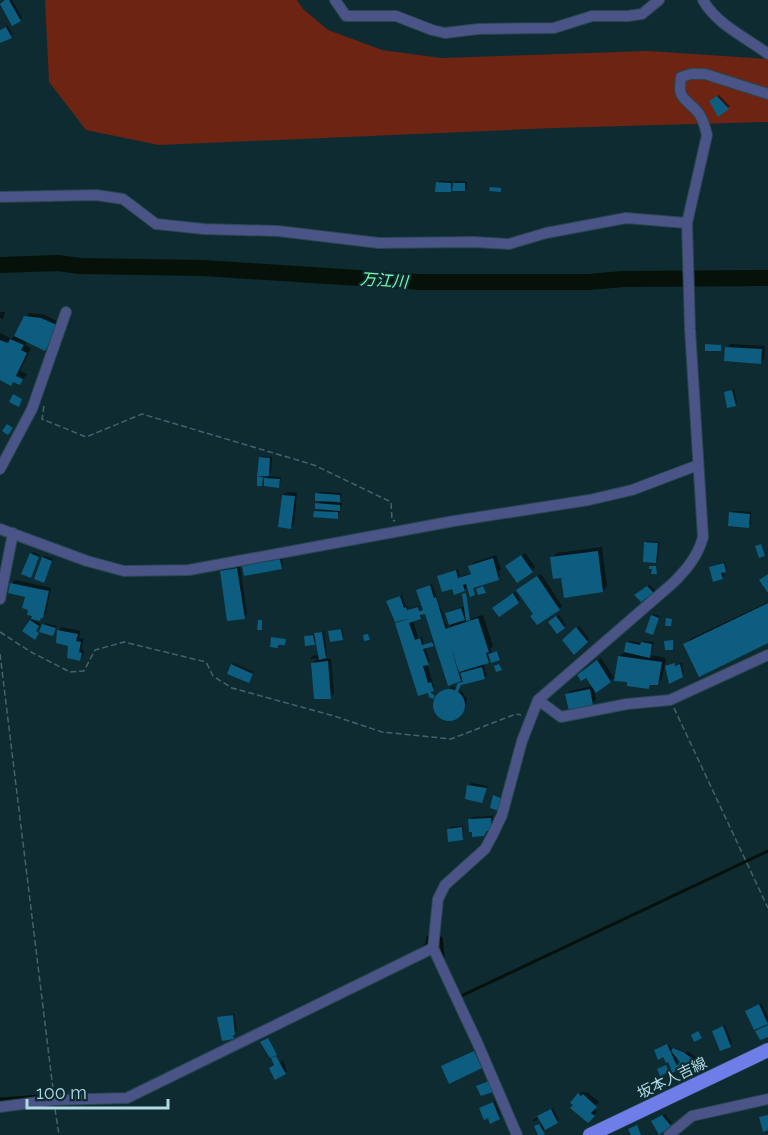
<svg xmlns="http://www.w3.org/2000/svg" width="768" height="1135" viewBox="0 0 768 1135" font-family="Raleway,'Noto Sans JP',sans-serif">
<style>
.green{fill:#6e2412}
.shadow{fill:#0007;fill-rule:evenodd}
.lines{fill:none;stroke-linecap:round;stroke-linejoin:round}
.stream{stroke:#051109;stroke-width:3}
.river{stroke:#051109;stroke-width:16}
.building{fill:#0d5d80}
.minor-casing{stroke:#28474e;stroke-width:12}
.major-casing{stroke:#28474e;stroke-width:15}
.path{stroke:#43646b;stroke-width:1.5;stroke-dasharray:6 3;stroke-linecap:butt}
.minor{stroke:#4a5487;stroke-width:10}
.major{stroke:#6e7de8;stroke-width:14}
.labels{text-anchor:middle;stroke-width:4.5;stroke-linejoin:round;paint-order:stroke}
.street-label{font-size:15px;fill:#b1dae4;stroke:#0e2b31}
.water-label{font-size:16px;font-style:italic;fill:#7afaab;stroke:#0e2b31}
</style>
<rect width="100%" height="100%" fill="#0e2b31"/>
<!-- green -->
<path class="green" d="M 45,0 L 297,0 L 303,9 L 328,30 L 382,50 L 441,58 L 648,51 L 768,59 L 768,122 L 554,128 L 159,145 L 86,130 L 49,82 Z"/>
<!-- shadow -->
<path class="shadow" d="M 6,0 L 12,0 L 22,18 L 20,20 Z
M 8,26 L 13,34 L 0,42 L 0,30 Z
M 719,95 L 730,106 L 719,115 L 711,102 Z
M 439,181 L 452,181 L 452,185 L 456,181 L 467,182 L 467,188 L 465,190 L 454,187 L 450,190 L 437,183 Z
M 0,312 L 5,312 L 3,319 L 0,318 Z
M 29,313 L 45,315 L 61,323 L 52,342 L 45,349 L 27,340 L 25,345 L 31,348 L 20,371 L 27,374 L 20,383 L 0,379 L 0,333 L 12,339 Z
M 730,344 L 765,346 L 764,359 L 761,362 L 726,348 Z
M 734,389 L 737,403 L 735,405 L 725,393 Z
M 262,456 L 272,457 L 271,473 L 269,475 L 263,474 L 262,485 L 259,477 L 262,474 L 260,458 Z
M 268,476 L 281,477 L 280,484 L 278,486 L 266,478 Z
M 287,492 L 297,493 L 294,524 L 291,527 L 283,495 Z
M 319,492 L 341,493 L 341,498 L 337,503 L 342,503 L 338,517 L 315,512 L 319,508 L 316,504 L 321,499 L 317,494 Z
M 733,511 L 751,512 L 751,524 L 749,526 L 731,513 Z
M 647,541 L 659,542 L 658,559 L 656,561 L 645,543 Z
M 602,547 L 607,586 L 603,591 L 563,576 L 552,558 L 557,553 Z
M 33,552 L 40,555 L 32,574 L 31,554 Z
M 525,553 L 535,567 L 532,571 L 507,566 Z
M 496,555 L 501,569 L 499,571 L 500,576 L 498,578 L 468,586 L 464,590 L 453,587 L 439,576 L 458,569 L 460,577 L 472,573 L 470,567 L 473,563 Z
M 45,556 L 53,559 L 45,579 L 43,558 Z
M 282,558 L 283,565 L 281,567 L 244,566 L 246,564 Z
M 725,562 L 727,568 L 723,571 L 724,576 L 722,578 L 711,567 Z
M 240,566 L 247,614 L 244,617 L 222,571 L 225,568 Z
M 541,574 L 562,606 L 559,609 L 535,614 L 522,587 Z
M 15,580 L 51,588 L 46,613 L 40,619 L 26,596 L 12,584 Z
M 432,584 L 448,628 L 451,625 L 447,613 L 449,611 L 466,606 L 470,619 L 483,615 L 493,646 L 490,649 L 492,653 L 498,651 L 500,658 L 491,659 L 483,663 L 487,675 L 485,677 L 465,684 L 463,678 L 460,680 L 435,642 L 425,647 L 430,661 L 427,664 L 434,687 L 431,691 L 397,624 L 402,619 L 388,601 L 402,595 L 406,607 L 408,606 L 409,609 L 419,606 L 421,610 L 424,609 L 418,590 ZM 422,613 L 426,614 L 435,641 L 424,644 L 422,637 L 418,638 L 413,620 L 421,618 Z
M 650,585 L 655,590 L 653,592 L 638,593 Z
M 515,592 L 520,600 L 499,615 L 496,606 Z
M 768,602 L 768,641 L 685,644 L 690,639 Z
M 654,614 L 660,616 L 653,633 L 652,616 Z
M 559,615 L 566,625 L 558,632 L 550,622 Z
M 32,619 L 40,624 L 34,634 L 31,621 Z
M 45,623 L 57,626 L 53,634 L 43,625 Z
M 579,626 L 589,639 L 574,653 L 564,640 Z
M 62,627 L 80,631 L 79,638 L 84,639 L 81,649 L 84,650 L 83,656 L 80,659 L 59,630 Z
M 342,628 L 344,636 L 342,638 L 330,632 Z
M 324,631 L 327,655 L 323,659 L 331,659 L 334,694 L 330,697 L 313,663 L 318,658 L 311,659 L 312,656 L 319,655 L 317,640 L 314,643 L 306,636 Z
M 629,641 L 642,643 L 644,641 L 654,642 L 651,655 L 666,658 L 662,679 L 657,684 L 653,684 L 649,688 L 619,656 L 626,652 Z
M 601,658 L 614,678 L 610,681 L 582,671 Z
M 234,663 L 254,672 L 251,680 L 232,665 Z
M 682,663 L 684,674 L 682,676 L 666,666 Z
M 593,686 L 596,700 L 592,704 L 567,694 L 570,691 Z
M 452,687 L 460,689 L 467,699 L 465,708 L 452,719 L 441,717 L 435,707 L 438,696 Z
M 471,783 L 488,786 L 482,801 L 469,785 Z
M 493,816 L 493,828 L 484,835 L 470,819 L 472,817 Z
M 463,826 L 464,837 L 462,839 L 449,829 L 451,827 Z
M 761,1003 L 768,1017 L 768,1022 L 755,1028 L 746,1011 Z
M 234,1014 L 237,1031 L 233,1033 L 234,1037 L 226,1034 L 221,1035 L 218,1018 Z
M 725,1025 L 732,1043 L 730,1045 L 714,1031 Z
M 669,1045 L 673,1051 L 675,1048 L 683,1051 L 680,1058 L 687,1051 L 708,1066 L 695,1071 L 676,1058 L 678,1062 L 676,1064 L 656,1051 Z
M 478,1049 L 484,1063 L 481,1067 L 443,1067 Z
M 283,1061 L 287,1071 L 285,1073 L 272,1066 Z
M 583,1091 L 585,1093 L 587,1092 L 599,1102 L 593,1108 L 597,1112 L 588,1121 L 572,1102 Z
M 495,1101 L 501,1116 L 499,1118 L 480,1108 Z
M 553,1108 L 559,1120 L 543,1130 L 544,1132 L 540,1135 L 536,1127 L 543,1123 L 540,1117 L 534,1122 L 533,1120 Z
M 665,1114 L 672,1123 L 659,1133 L 655,1120 Z"/>
<g class="lines">
<!-- stream -->
<path class="stream" d="M 441,938 L 443,957
M 423,948 L 427,944 L 428,937
M 459,993 L 461,996 L 768,851
M 0,1099 L 42,1096"/>
<!-- river -->
<path class="river" d="M 0,265 L 58,263 L 80,266 L 203,268 L 420,282 L 589,282 L 623,279 L 768,278"/>
</g>
<!-- building -->
<path class="building" d="M 5,0 L 9,0 L 21,21 L 12,26 L 0,4 Z
M 6,27 L 12,38 L 0,43 L 0,30 Z
M 717,96 L 729,109 L 718,117 L 709,101 Z
M 436,182 L 451,183 L 451,192 L 435,192 Z
M 453,183 L 465,183 L 465,191 L 452,191 Z
M 490,187 L 501,188 L 501,192 L 489,191 Z
M 24,316 L 41,318 L 59,326 L 49,347 L 48,346 L 45,351 L 14,336 Z
M 10,339 L 24,345 L 21,350 L 27,353 L 16,376 L 23,379 L 20,385 L 13,382 L 11,386 L 0,380 L 0,340 L 8,343 Z
M 705,344 L 721,345 L 721,351 L 705,351 Z
M 725,347 L 762,349 L 761,364 L 724,361 Z
M 732,390 L 736,406 L 727,408 L 724,392 Z
M 13,394 L 22,399 L 19,407 L 9,402 Z
M 7,424 L 13,428 L 8,435 L 2,431 Z
M 259,457 L 270,458 L 269,476 L 257,476 Z
M 257,476 L 263,477 L 262,486 L 257,486 Z
M 264,478 L 280,479 L 279,488 L 264,486 Z
M 315,493 L 340,495 L 340,502 L 315,501 Z
M 282,495 L 295,496 L 291,529 L 278,527 Z
M 315,503 L 340,505 L 340,511 L 315,509 Z
M 314,511 L 338,512 L 338,519 L 313,517 Z
M 729,512 L 750,514 L 749,528 L 728,526 Z
M 644,542 L 658,543 L 656,563 L 643,562 Z
M 761,544 L 765,556 L 759,558 L 755,546 Z
M 598,551 L 603,592 L 564,598 L 561,578 L 553,579 L 550,557 Z
M 30,553 L 39,557 L 31,578 L 21,574 Z
M 521,555 L 533,572 L 517,583 L 505,566 Z
M 42,557 L 52,561 L 44,583 L 34,579 Z
M 493,558 L 499,580 L 473,588 L 475,595 L 470,597 L 466,584 L 463,585 L 465,591 L 454,595 L 452,589 L 442,592 L 437,576 L 456,570 L 458,578 L 471,574 L 468,566 Z
M 280,559 L 282,569 L 244,576 L 242,566 Z
M 724,563 L 726,572 L 721,573 L 723,579 L 713,582 L 709,567 Z
M 649,566 L 656,566 L 657,574 L 651,574 L 652,569 L 649,569 Z
M 237,568 L 245,619 L 227,621 L 220,571 Z
M 768,574 L 768,593 L 759,580 Z
M 537,576 L 560,610 L 537,625 L 530,616 L 533,614 L 516,590 Z
M 10,583 L 49,591 L 43,618 L 41,618 L 40,621 L 31,619 L 32,616 L 27,615 L 28,610 L 22,608 L 25,597 L 8,593 Z
M 430,585 L 434,598 L 436,597 L 461,681 L 448,686 L 425,614 L 420,615 L 421,619 L 409,623 L 415,640 L 420,638 L 422,645 L 432,642 L 434,646 L 423,649 L 429,665 L 423,666 L 428,683 L 431,682 L 434,691 L 430,692 L 435,696 L 433,699 L 429,697 L 428,693 L 418,696 L 395,623 L 408,619 L 395,622 L 386,601 L 400,596 L 404,608 L 406,607 L 407,610 L 418,607 L 419,611 L 423,610 L 416,590 Z
M 483,586 L 486,593 L 478,595 L 476,589 Z
M 647,586 L 654,593 L 641,602 L 634,595 Z
M 466,593 L 470,620 L 466,621 L 462,594 Z
M 513,593 L 519,603 L 499,617 L 492,608 Z
M 768,603 L 768,643 L 699,677 L 683,644 Z
M 461,608 L 465,620 L 449,625 L 445,613 Z
M 651,615 L 659,618 L 653,635 L 645,632 Z
M 556,616 L 565,628 L 557,634 L 548,622 Z
M 478,618 L 489,652 L 486,653 L 489,663 L 459,672 L 445,629 Z
M 666,618 L 672,619 L 671,626 L 665,626 Z
M 30,620 L 39,626 L 36,631 L 39,633 L 35,640 L 22,631 Z
M 258,620 L 262,620 L 262,630 L 257,630 Z
M 42,624 L 56,628 L 53,636 L 39,632 Z
M 576,627 L 588,642 L 574,655 L 562,640 Z
M 341,629 L 343,640 L 330,642 L 328,631 Z
M 57,630 L 78,634 L 76,641 L 81,642 L 79,652 L 82,653 L 80,661 L 67,658 L 68,646 L 56,643 Z
M 322,632 L 326,658 L 319,660 L 314,633 Z
M 368,634 L 370,640 L 364,641 L 363,635 Z
M 313,635 L 315,645 L 305,646 L 304,636 Z
M 271,637 L 286,639 L 285,645 L 278,645 L 278,648 L 270,647 Z
M 673,640 L 673,650 L 665,650 L 664,641 Z
M 626,642 L 640,645 L 641,642 L 652,644 L 650,658 L 624,652 Z
M 497,651 L 500,660 L 491,663 L 488,654 Z
M 618,656 L 662,662 L 658,685 L 650,685 L 649,689 L 627,686 L 627,682 L 614,681 Z
M 597,660 L 611,682 L 596,693 L 586,678 L 581,681 L 577,675 Z
M 328,661 L 331,699 L 314,699 L 311,663 Z
M 675,663 L 675,666 L 680,664 L 683,677 L 669,684 L 665,666 Z
M 231,664 L 253,674 L 249,683 L 227,674 Z
M 499,664 L 502,670 L 496,672 L 494,666 Z
M 482,667 L 485,679 L 461,685 L 458,692 L 455,690 L 458,683 L 463,682 L 460,673 Z
M 590,689 L 593,705 L 569,711 L 565,694 Z
M433 705a16 16 0 1 1 32 0a16 16 0 1 1-32 0Z
M 467,785 L 487,788 L 482,803 L 465,799 Z
M 493,795 L 503,799 L 499,811 L 490,808 Z
M 491,818 L 492,831 L 487,831 L 484,836 L 472,837 L 472,832 L 469,832 L 468,819 Z
M 462,827 L 463,840 L 448,842 L 447,829 Z
M 759,1004 L 768,1024 L 754,1030 L 745,1011 Z
M 233,1015 L 235,1035 L 233,1035 L 234,1039 L 222,1041 L 217,1017 Z
M 768,1025 L 768,1037 L 760,1040 L 755,1031 Z
M 723,1026 L 731,1047 L 720,1051 L 712,1031 Z
M 698,1031 L 702,1038 L 694,1042 L 691,1035 Z
M 268,1038 L 277,1055 L 270,1058 L 260,1042 Z
M 667,1044 L 677,1066 L 680,1062 L 671,1051 L 673,1048 L 683,1052 L 707,1069 L 688,1075 L 676,1067 L 678,1070 L 670,1074 L 668,1070 L 671,1069 L 668,1062 L 666,1063 L 663,1057 L 658,1060 L 654,1050 Z
M 474,1051 L 482,1068 L 449,1084 L 441,1066 Z
M 276,1056 L 286,1074 L 275,1080 L 269,1068 L 274,1065 L 271,1058 Z
M 666,1065 L 669,1072 L 660,1076 L 657,1069 Z
M 489,1081 L 493,1092 L 481,1096 L 476,1086 Z
M 578,1093 L 581,1096 L 583,1094 L 597,1107 L 591,1113 L 595,1116 L 588,1123 L 570,1108 L 573,1105 L 570,1103 Z
M 493,1102 L 500,1119 L 490,1124 L 488,1118 L 484,1120 L 479,1108 Z
M 551,1109 L 558,1123 L 545,1130 L 537,1116 Z
M 662,1115 L 671,1126 L 659,1135 L 651,1121 Z
M 768,1115 L 768,1130 L 763,1132 L 759,1117 Z
M 539,1124 L 545,1134 L 543,1135 L 538,1135 L 534,1126 Z
M 637,1125 L 641,1135 L 631,1135 L 628,1129 Z"/>
<g class="lines">
<!-- minor casing -->
<g class="minor-casing">
<path id="minor" d="M 335,0 L 346,16 L 396,16 L 432,30 L 445,33 L 478,29 L 554,28 L 592,16 L 628,16 L 642,14 L 659,0
M 703,0 C 716,24 747,38 768,54
M 0,197 L 96,195 L 123,199 L 156,224 L 204,229 L 278,231 L 379,243 L 473,242 L 509,244 L 546,233 L 626,218 L 687,223
M 0,469 L 32,409 L 66,312
M 0,529 L 87,561 L 124,571 L 189,570 L 454,521 L 589,500 L 632,490 L 698,465
M 0,599 L 13,533
M 538,700 L 561,717 L 627,704 L 670,700 L 768,655
M 0,1107 L 54,1100 L 127,1098 L 433,948
M 517,1135 L 477,1042 L 433,948 L 438,899 L 445,885 L 485,849 L 493,834 L 502,815 L 522,741 L 538,700 L 673,583 C 687,569 698,556 703,537 L 690,329 L 687,223 L 707,135 C 705,126 702,115 695,109 C 682,96 678,98 681,77 L 691,74 L 705,74 L 768,94
M 669,1135 L 692,1116 L 768,1099"/>
</g>
<!-- major casing -->
<g class="major-casing">
<path id="major" d="M 590,1135 L 768,1050"/>
</g>
<!-- path -->
<path class="path" d="M 44,406 L 42,419 L 86,437 L 142,414 L 314,465 L 391,502 L 392,520 L 395,521
M 0,632 L 31,652 L 70,672 L 84,671 L 95,650 L 124,642 L 206,662 L 213,676 L 232,688 L 334,716 L 382,732 L 451,739 L 516,714 L 521,715
M 0,654 L 53,1089
M 674,708 L 768,908
M 55,1109 L 59,1135"/>
<!-- minor -->
<use href="#minor" class="minor"/>
<!-- major -->
<use href="#major" class="major"/>
</g>
<g class="labels">
<!-- street labels -->
<g class="street-label">
<text transform="translate(672 1078) rotate(-26)" y="5">坂本人吉線</text>
</g>
<!-- water labels -->
<g class="water-label">
<text transform="translate(384 280) rotate(4)" y="6">万江川</text>
</g>
</g>
<!-- scale -->
<path d="M27 1099v9h141v-9" fill="none" stroke="#b1dae4" stroke-width="3"/>
<text x="36" y="1099" font-size="18" fill="#b1dae4" stroke="#0e2b31" stroke-width="4.5" paint-order="stroke">100 m</text>
</svg>
